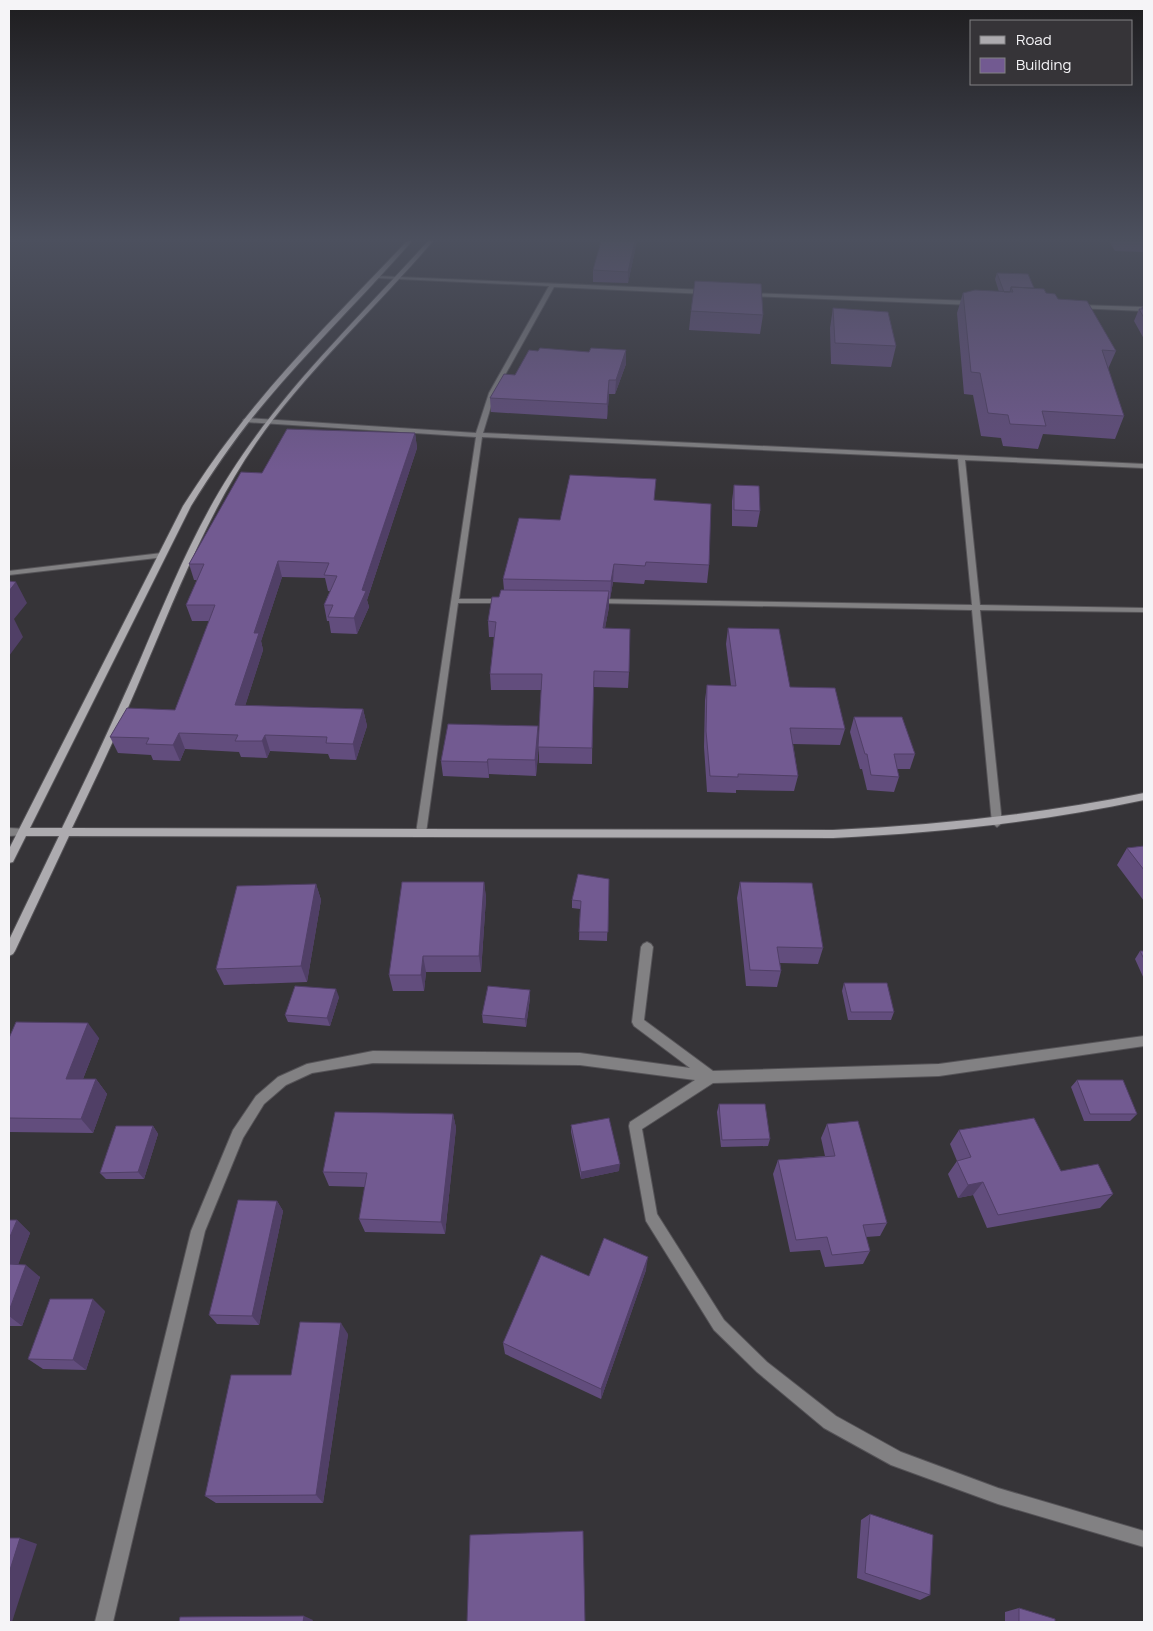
<svg xmlns="http://www.w3.org/2000/svg" width="1153" height="1631" viewBox="0 0 1153 1631" font-family="Manrope,sans-serif">
<style>
.lines{fill:none;stroke-linecap:round;stroke-linejoin:round}
.street-casing{stroke:#555357;stroke-width:2}
.secondary-casing{stroke:#555357;stroke-width:2}
.street{fill:#828183;fill-rule:evenodd}
.secondary{fill:#adabaf;fill-rule:evenodd}
.wall{fill:#624d7d}
.shaded-wall{fill:#503f66}
.building{fill:#725a91;stroke:#503f66}
</style>
<rect width="100%" height="100%" fill="#363438"/>
<g class="lines">
<!-- street casing -->
<g class="street-casing">
<path id="street" d="M 375,276 L 706,290 L 709,292 L 706,294 L 554,287 L 495,393 L 483,433 L 1144,464 L 1144,468 L 965,460 L 980,605 L 1144,608 L 1144,612 L 980,610 L 1002,823 L 997,827 L 992,823 L 972,610 L 595,603 L 591,601 L 595,599 L 972,605 L 958,459 L 482,437 L 459,599 L 503,599 L 507,601 L 503,603 L 458,603 L 426,833 L 425,836 L 417,836 L 416,833 L 476,437 L 246,422 L 243,420 L 246,418 L 476,433 L 489,393 L 549,286 L 377,278 Z
M 746,293 L 973,301 L 976,303 L 973,305 L 748,296 Z
M 1078,305 L 1144,307 L 1144,311 L 1076,308 L 1075,307 Z
M 162,553 L 165,553 L 165,557 L 9,575 L 9,571 Z
M 9,828 L 26,829 L 27,832 L 26,835 L 9,836 Z
M 647,942 L 651,944 L 653,947 L 644,1020 L 713,1071 L 939,1064 L 1144,1036 L 1144,1046 L 939,1076 L 713,1083 L 642,1129 L 657,1214 L 724,1320 L 767,1362 L 836,1416 L 901,1452 L 998,1488 L 1144,1531 L 1144,1547 L 998,1504 L 891,1465 L 824,1428 L 757,1372 L 714,1330 L 646,1221 L 629,1126 L 630,1122 L 695,1080 L 580,1065 L 373,1063 L 312,1073 L 286,1085 L 264,1104 L 243,1138 L 205,1231 L 113,1622 L 95,1622 L 191,1231 L 233,1130 L 256,1096 L 278,1077 L 307,1064 L 373,1051 L 580,1053 L 690,1068 L 634,1026 L 632,1022 L 641,947 L 643,944 Z"/>
</g>
<!-- secondary casing -->
<g class="secondary-casing">
<path id="secondary" d="M 407,241 L 412,241 C 364,296 312,346 266,401 C 238,434 214,469 191,506 L 30,828 L 62,828 C 89,773 115,717 140,660 C 167,597 193,532 230,474 C 285,387 360,317 428,241 L 433,241 C 375,309 307,370 256,443 C 209,511 179,588 147,663 C 124,719 98,774 72,828 L 833,830 C 938,825 1041,814 1144,793 L 1144,800 C 1041,822 938,833 833,838 L 69,836 L 15,951 L 13,954 L 9,956 L 9,940 L 59,836 L 26,836 L 13,862 L 9,863 L 9,849 L 183,506 C 199,481 215,457 233,434 C 285,365 348,304 407,241 Z"/>
</g>
<!-- street -->
<use href="#street" class="street"/>
<!-- secondary -->
<use href="#secondary" class="secondary"/>
</g>
<!-- wall -->
<path class="wall" d="M 637,241 L 628,283 L 593,282 L 593,270 Z
M 1109,241 L 1144,241 L 1144,252 L 1115,251 Z
M 997,273 L 1058,299 L 1116,351 L 1108,369 L 1124,416 L 1115,439 L 1043,434 L 1038,449 L 1003,446 L 1001,438 L 981,436 L 973,395 L 964,394 L 957,313 L 963,293 L 999,292 L 995,279 Z
M 1142,307 L 1144,307 L 1144,339 L 1134,321 L 1139,309 L 1141,309 Z
M 833,308 L 896,346 L 891,367 L 831,364 L 830,328 Z
M 691,311 L 763,315 L 760,334 L 689,330 Z
M 626,364 L 615,394 L 609,394 L 607,419 L 491,412 L 490,398 L 515,375 Z
M 415,433 L 417,448 L 367,600 L 369,607 L 357,634 L 331,633 L 329,621 L 327,621 L 324,605 L 330,591 L 328,591 L 325,578 L 282,577 L 261,641 L 263,650 L 245,706 L 363,709 L 367,726 L 356,760 L 330,759 L 328,754 L 270,751 L 267,758 L 241,757 L 239,752 L 185,749 L 180,761 L 153,760 L 151,755 L 118,753 L 110,737 L 175,710 L 209,621 L 192,621 L 186,605 L 197,580 L 194,580 L 189,564 L 262,473 Z
M 734,485 L 760,511 L 757,527 L 732,526 L 732,501 Z
M 654,500 L 709,565 L 707,583 L 645,580 L 644,584 L 613,582 L 610,599 L 609,599 L 609,607 L 605,628 L 629,672 L 628,688 L 593,687 L 592,764 L 539,763 L 539,746 L 536,776 L 489,774 L 489,778 L 443,776 L 441,761 L 539,738 L 541,690 L 491,690 L 490,674 L 494,637 L 489,637 L 488,621 L 504,590 L 503,579 L 560,520 Z
M 728,628 L 790,687 L 845,729 L 840,745 L 793,744 L 798,776 L 794,791 L 736,790 L 736,793 L 707,792 L 704,747 L 705,700 L 707,685 L 731,686 L 726,644 Z
M 854,717 L 915,754 L 910,769 L 897,769 L 899,777 L 894,792 L 867,790 L 862,769 L 860,769 L 850,732 Z
M 1144,846 L 1144,901 L 1117,865 L 1127,848 Z
M 609,879 L 607,941 L 579,940 L 580,909 L 572,908 L 572,900 Z
M 484,882 L 486,898 L 481,972 L 426,972 L 424,991 L 393,991 L 389,975 Z
M 740,882 L 823,948 L 818,964 L 780,963 L 781,971 L 777,987 L 746,986 L 737,898 Z
M 316,884 L 321,900 L 307,982 L 224,985 L 216,969 Z
M 1140,951 L 1144,951 L 1144,979 L 1135,959 Z
M 844,983 L 894,1012 L 891,1020 L 848,1020 L 842,991 Z
M 530,990 L 530,998 L 526,1027 L 483,1023 L 482,1015 Z
M 339,997 L 330,1026 L 288,1022 L 285,1015 Z
M 9,1038 L 99,1038 L 83,1079 L 96,1079 L 107,1094 L 93,1133 L 9,1132 Z
M 1077,1080 L 1137,1114 L 1130,1121 L 1084,1121 L 1071,1087 Z
M 719,1104 L 770,1139 L 768,1146 L 721,1147 L 717,1112 Z
M 453,1114 L 456,1128 L 445,1234 L 365,1232 L 359,1219 L 365,1187 L 329,1186 L 323,1172 Z
M 827,1124 L 887,1223 L 880,1236 L 866,1237 L 870,1251 L 863,1264 L 825,1267 L 820,1250 L 790,1252 L 773,1174 L 778,1160 L 825,1156 L 821,1138 Z
M 571,1125 L 619,1171 L 581,1179 L 571,1132 Z
M 153,1126 L 158,1134 L 144,1179 L 106,1179 L 100,1173 Z
M 959,1130 L 1061,1171 L 1113,1194 L 1100,1208 L 987,1228 L 973,1195 L 958,1198 L 948,1174 L 957,1161 L 950,1144 Z
M 277,1201 L 283,1211 L 259,1325 L 217,1324 L 209,1315 Z
M 9,1220 L 17,1220 L 30,1233 L 18,1264 L 40,1277 L 22,1326 L 9,1326 Z
M 646,1270 L 601,1399 L 505,1354 L 503,1343 L 589,1276 Z
M 105,1311 L 86,1370 L 43,1369 L 28,1359 Z
M 348,1334 L 323,1503 L 216,1503 L 205,1496 Z
M 870,1514 L 930,1595 L 920,1600 L 857,1578 L 861,1520 Z
M 1019,1608 L 1055,1622 L 1005,1622 L 1005,1612 Z"/>
<!-- shaded-wall -->
<path class="shaded-wall" d="M 635,241 L 637,241 L 628,283 L 628,272 Z
M 626,350 L 626,364 L 615,394 L 616,380 Z
M 609,380 L 609,394 L 607,419 L 607,404 Z
M 415,433 L 417,448 L 367,600 L 369,607 L 357,634 L 354,618 L 362,590 Z
M 278,561 L 282,577 L 261,641 L 263,650 L 240,722 L 235,705 L 254,633 Z
M 614,564 L 613,582 L 610,599 L 611,581 Z
M 16,582 L 27,603 L 14,619 L 23,637 L 9,656 L 9,591 Z
M 609,591 L 609,607 L 602,644 L 603,628 Z
M 363,709 L 367,726 L 356,760 L 353,744 Z
M 538,726 L 539,741 L 536,776 L 535,760 Z
M 179,733 L 185,749 L 180,761 L 173,745 Z
M 265,735 L 270,751 L 267,758 L 262,741 Z
M 488,759 L 489,774 L 489,778 L 487,762 Z
M 484,882 L 486,898 L 481,972 L 479,956 Z
M 316,884 L 321,900 L 307,982 L 301,966 Z
M 423,956 L 426,972 L 424,991 L 421,975 Z
M 336,989 L 339,997 L 330,1026 L 327,1018 Z
M 530,990 L 530,998 L 526,1027 L 525,1019 Z
M 88,1023 L 99,1038 L 77,1094 L 66,1079 Z
M 96,1079 L 107,1094 L 93,1133 L 81,1119 Z
M 453,1114 L 456,1128 L 445,1234 L 441,1222 Z
M 153,1126 L 158,1134 L 144,1179 L 138,1172 Z
M 620,1164 L 619,1171 L 581,1179 L 581,1172 Z
M 983,1182 L 973,1195 L 958,1198 L 968,1185 Z
M 277,1201 L 283,1211 L 259,1325 L 252,1316 Z
M 17,1220 L 30,1233 L 14,1276 L 9,1272 L 9,1239 Z
M 648,1257 L 646,1270 L 601,1399 L 601,1389 Z
M 26,1265 L 40,1277 L 22,1326 L 9,1316 L 9,1311 Z
M 93,1299 L 105,1311 L 86,1370 L 73,1360 Z
M 341,1323 L 348,1334 L 323,1503 L 316,1495 Z
M 20,1538 L 37,1544 L 12,1622 L 9,1622 L 9,1573 Z
M 304,1616 L 313,1620 L 312,1622 L 303,1622 Z"/>
<!-- building -->
<path class="building" d="M 601,241 L 635,241 L 628,272 L 593,270 Z
M 997,273 L 1028,274 L 1034,288 L 1011,287 L 1010,292 L 1004,292 Z
M 695,281 L 761,284 L 763,315 L 691,311 Z
M 1011,287 L 1044,289 L 1046,293 L 1055,294 L 1058,299 L 1087,301 L 1116,351 L 1102,350 L 1124,416 L 1042,411 L 1046,426 L 1010,424 L 1008,415 L 988,413 L 980,373 L 971,372 L 963,293 L 975,290 L 1013,292 Z
M 1142,307 L 1144,307 L 1144,318 L 1139,309 L 1143,309 Z
M 833,308 L 888,312 L 896,346 L 835,343 Z
M 540,348 L 589,352 L 591,348 L 626,350 L 616,380 L 609,380 L 607,404 L 490,398 L 504,374 L 515,375 L 529,350 L 538,351 Z
M 287,429 L 415,433 L 362,590 L 366,591 L 354,618 L 328,617 L 333,605 L 324,605 L 337,576 L 324,575 L 329,563 L 278,561 L 254,633 L 259,633 L 235,705 L 363,709 L 353,744 L 326,743 L 327,737 L 265,735 L 262,741 L 235,741 L 238,735 L 179,733 L 173,745 L 146,744 L 149,738 L 110,737 L 127,708 L 175,710 L 215,605 L 186,605 L 204,564 L 189,564 L 241,472 L 262,473 Z
M 570,475 L 656,479 L 654,500 L 711,504 L 709,565 L 646,562 L 645,566 L 614,564 L 611,581 L 503,579 L 519,518 L 560,520 Z
M 734,485 L 759,486 L 760,511 L 734,510 Z
M 9,581 L 16,582 L 9,591 Z
M 501,590 L 609,591 L 603,628 L 630,629 L 629,672 L 594,671 L 592,748 L 538,747 L 542,674 L 490,674 L 496,622 L 488,621 L 492,597 L 499,597 Z
M 728,628 L 779,629 L 790,687 L 835,688 L 845,729 L 790,728 L 798,776 L 738,774 L 738,777 L 710,776 L 706,731 L 707,685 L 736,686 Z
M 854,717 L 902,717 L 915,754 L 894,754 L 899,777 L 871,775 L 867,754 L 865,754 Z
M 448,724 L 538,726 L 535,760 L 488,759 L 487,762 L 441,761 Z
M 1144,846 L 1144,870 L 1127,848 Z
M 578,874 L 609,879 L 608,932 L 579,932 L 581,901 L 572,900 Z
M 402,882 L 484,882 L 479,956 L 423,956 L 421,975 L 389,975 Z
M 740,882 L 812,883 L 823,948 L 777,947 L 781,971 L 750,970 Z
M 316,884 L 301,966 L 216,969 L 237,886 Z
M 1140,951 L 1144,951 L 1144,959 Z
M 844,983 L 887,983 L 894,1012 L 851,1012 Z
M 295,986 L 336,989 L 327,1018 L 285,1015 Z
M 488,986 L 530,990 L 525,1019 L 482,1015 Z
M 16,1022 L 88,1023 L 66,1079 L 96,1079 L 81,1119 L 9,1118 L 9,1038 Z
M 1077,1080 L 1123,1080 L 1137,1114 L 1090,1114 Z
M 719,1104 L 765,1104 L 770,1139 L 722,1140 Z
M 335,1112 L 453,1114 L 441,1222 L 359,1219 L 367,1173 L 323,1172 Z
M 609,1118 L 620,1164 L 581,1172 L 571,1125 Z
M 1034,1118 L 1061,1171 L 1098,1164 L 1113,1194 L 998,1215 L 983,1182 L 968,1185 L 957,1161 L 971,1157 L 959,1130 Z
M 858,1121 L 887,1223 L 863,1225 L 870,1251 L 832,1255 L 827,1237 L 796,1240 L 778,1160 L 835,1156 L 827,1124 Z
M 116,1126 L 153,1126 L 138,1172 L 100,1173 Z
M 238,1200 L 277,1201 L 252,1316 L 209,1315 Z
M 9,1220 L 17,1220 L 9,1239 Z
M 604,1238 L 648,1257 L 601,1389 L 503,1343 L 541,1255 L 589,1276 Z
M 9,1264 L 26,1265 L 9,1311 Z
M 50,1299 L 93,1299 L 73,1360 L 28,1359 Z
M 300,1322 L 341,1323 L 316,1495 L 205,1496 L 231,1375 L 291,1375 Z
M 870,1514 L 933,1535 L 930,1595 L 865,1573 Z
M 583,1531 L 585,1622 L 467,1622 L 470,1535 Z
M 9,1538 L 20,1538 L 9,1573 Z
M 1019,1608 L 1055,1619 L 1055,1622 L 1019,1622 Z
M 304,1616 L 303,1622 L 179,1622 L 180,1617 Z"/>
<!-- sky -->
<linearGradient id="sky" x2="0" y2="1"><stop stop-color="#1e1d1f"/><stop offset="0.51" stop-color="#4c505e"/><stop offset="1" stop-color="#4c505e" stop-opacity="0"/></linearGradient>
<rect width="1153" height="470" fill="url(#sky)"/>
<!-- border -->
<rect width="1153" height="1631" fill="none" stroke="#f5f4f7" stroke-width="20"/>
<!-- legend -->
<rect x="970" y="20" width="162" height="65" fill="#363438" stroke="#828184"/>
<rect x="980" y="36" width="25" height="8" fill="#adabaf" stroke="#828184"/>
<text x="1016" y="45" font-size="15" fill="#f5f4f7">Road</text>
<rect x="980" y="58" width="25" height="15" fill="#725a91" stroke="#828184"/>
<text x="1016" y="70" font-size="15" fill="#f5f4f7">Building</text>
</svg>
